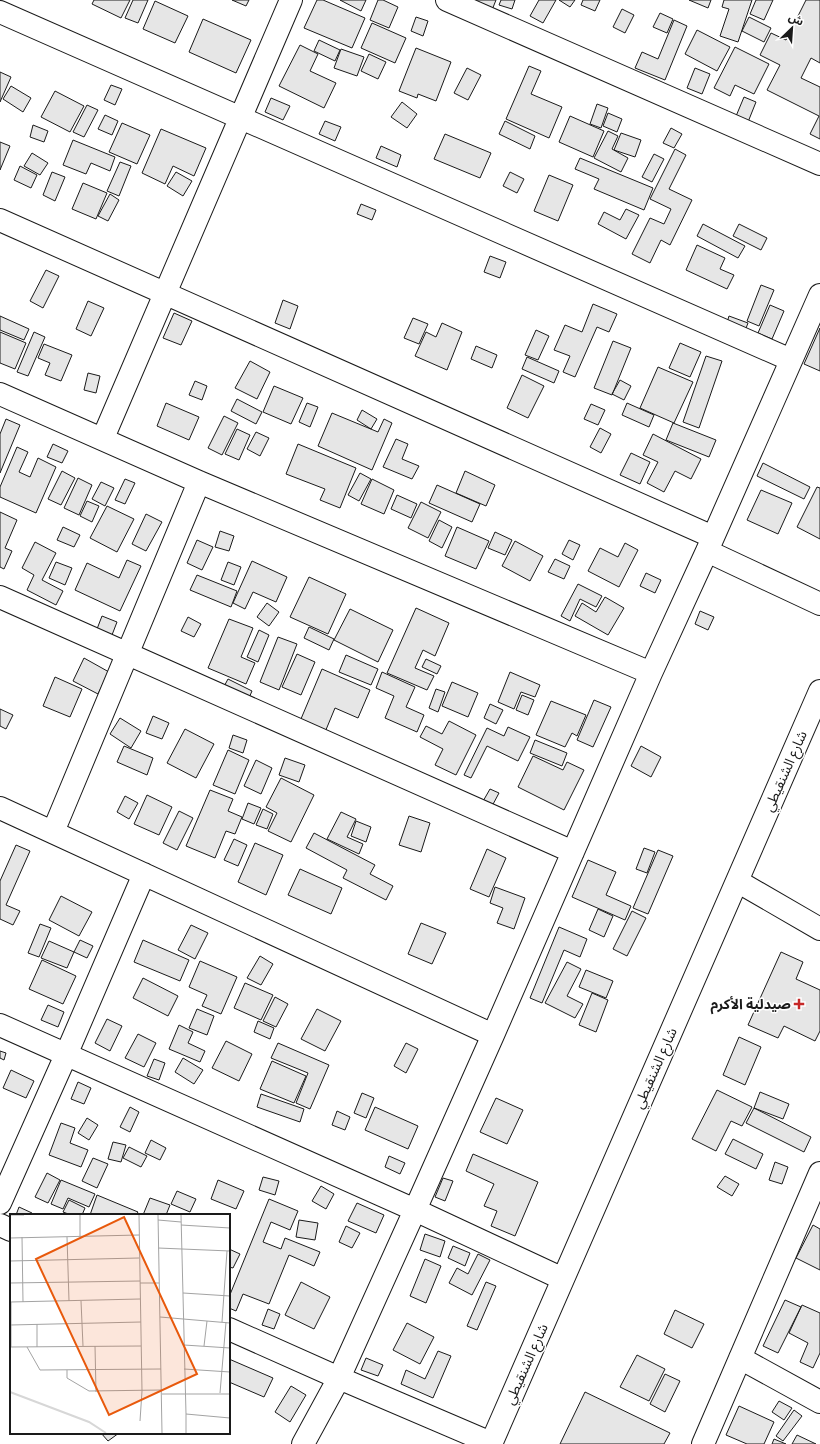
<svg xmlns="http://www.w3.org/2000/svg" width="820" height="1444" viewBox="0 0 820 1444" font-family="'Public Sans','Noto Sans Arabic',sans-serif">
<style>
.building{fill:#e6e6e6;stroke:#1a1a1a}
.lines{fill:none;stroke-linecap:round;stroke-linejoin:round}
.minor-casing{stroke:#1a1a1a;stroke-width:24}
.minor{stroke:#fff;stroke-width:22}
.poi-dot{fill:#c62828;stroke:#fff;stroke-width:1.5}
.labels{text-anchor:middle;stroke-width:3;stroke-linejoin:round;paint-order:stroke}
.street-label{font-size:14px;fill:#1a1a1a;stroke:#fff}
.poi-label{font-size:14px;font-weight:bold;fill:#1a1a1a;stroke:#fff;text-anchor:end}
.inset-river{fill:none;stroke:#d7d7d7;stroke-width:2}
.inset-road{fill:none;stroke:#a3a3a3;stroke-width:1}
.view{fill:#e8590c;fill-opacity:0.15;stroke:#e8590c;stroke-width:2}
.inset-edge{fill:none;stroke:#1a1a1a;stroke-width:2}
</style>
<rect width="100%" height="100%" fill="#fff"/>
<!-- building -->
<path class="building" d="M 94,0 L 130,0 L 121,18 L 92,4 Z
M 133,0 L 148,0 L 138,23 L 125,18 Z
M 232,0 L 249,0 L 246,6 Z
M 317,0 L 323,0 L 365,18 L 352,48 L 304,28 Z
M 340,0 L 366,0 L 361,11 Z
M 378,0 L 383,0 L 398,7 L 389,28 L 370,20 Z
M 469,0 L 496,0 L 492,10 Z
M 501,0 L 515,0 L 512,9 L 499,5 Z
M 539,0 L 556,0 L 543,23 L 530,16 Z
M 559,0 L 575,0 L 570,7 Z
M 583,0 L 600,0 L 595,11 L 581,5 Z
M 689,0 L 711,0 L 708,8 Z
M 724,0 L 752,0 L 738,42 L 720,36 L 729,9 L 722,7 Z
M 756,0 L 773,0 L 764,20 L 750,14 Z
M 806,0 L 820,0 L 820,63 L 811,58 L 801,78 L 820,87 L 820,139 L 810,134 L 819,116 L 767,90 L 780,65 L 760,55 L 771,33 L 786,40 Z
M 155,1 L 188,16 L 175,43 L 143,29 Z
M 622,9 L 634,15 L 625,33 L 613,27 Z
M 660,13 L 673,19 L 667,33 L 653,27 Z
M 416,17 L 428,21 L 423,36 L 411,31 Z
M 749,17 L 771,28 L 764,42 L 742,31 Z
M 203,19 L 251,40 L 236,73 L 189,52 Z
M 674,20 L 687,26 L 665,80 L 635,68 L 642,52 L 658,59 Z
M 372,23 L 406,38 L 395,63 L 361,48 Z
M 697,30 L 730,47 L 717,71 L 685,54 Z
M 319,40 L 340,50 L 335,61 L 314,51 Z
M 300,45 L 318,54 L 310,71 L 336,83 L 324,108 L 279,86 Z
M 735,47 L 769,64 L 754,94 L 735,85 L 730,96 L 714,88 Z
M 416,48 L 451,62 L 436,101 L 418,94 L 417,98 L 399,91 Z
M 341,49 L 364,57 L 357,76 L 334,68 Z
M 369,54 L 386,62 L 378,79 L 361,71 Z
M 529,66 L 541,71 L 531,94 L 562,107 L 549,138 L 506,119 Z
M 467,68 L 481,75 L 468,100 L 454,93 Z
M 695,68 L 710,74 L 702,94 L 687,88 Z
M 0,72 L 11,77 L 0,102 Z
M 111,85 L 122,89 L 115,105 L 104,100 Z
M 11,86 L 31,98 L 23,112 L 3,99 Z
M 55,91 L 84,106 L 70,132 L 41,117 Z
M 744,97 L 756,102 L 746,127 L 734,121 Z
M 271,98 L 290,106 L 283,120 L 265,112 Z
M 402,102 L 417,114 L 407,128 L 391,117 Z
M 597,104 L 608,108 L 601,128 L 590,124 Z
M 87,105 L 98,110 L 84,137 L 73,132 Z
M 608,113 L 622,119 L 617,132 L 603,126 Z
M 105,115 L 118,121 L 112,135 L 98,129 Z
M 570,116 L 604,131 L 593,157 L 559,142 Z
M 325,121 L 341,127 L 335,141 L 319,134 Z
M 505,121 L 535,136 L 530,149 L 499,134 Z
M 122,123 L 150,135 L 137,164 L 109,152 Z
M 33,125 L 48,131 L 44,142 L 30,137 Z
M 671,128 L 682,134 L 674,148 L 663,143 Z
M 161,129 L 206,148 L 194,176 L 173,166 L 165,184 L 142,173 Z
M 608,131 L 618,136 L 612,149 L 628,158 L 621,172 L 594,158 Z
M 621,133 L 641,140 L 635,157 L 614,150 Z
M 445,134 L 491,153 L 480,178 L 434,159 Z
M 73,140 L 115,157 L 110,171 L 91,163 L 86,174 L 63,165 Z
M 0,142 L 10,146 L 0,170 Z
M 381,146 L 401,155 L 397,167 L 376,158 Z
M 675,149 L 686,155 L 669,189 L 692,200 L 670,245 L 661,240 L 650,263 L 632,254 L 650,218 L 664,224 L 671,209 L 650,199 Z
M 32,153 L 48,163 L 40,175 L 24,166 Z
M 654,154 L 664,159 L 652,182 L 642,177 Z
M 580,158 L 653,188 L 644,210 L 594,189 L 599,179 L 575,169 Z
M 120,162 L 131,166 L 119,196 L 107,191 Z
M 20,166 L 37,175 L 31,188 L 14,180 Z
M 52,172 L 65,177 L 55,201 L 43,195 Z
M 176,172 L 192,181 L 183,196 L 167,186 Z
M 510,172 L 524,179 L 517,193 L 503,186 Z
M 549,175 L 573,185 L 558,221 L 534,211 Z
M 83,183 L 107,193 L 96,219 L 72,209 Z
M 110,194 L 119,200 L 108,221 L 98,216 Z
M 361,204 L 376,210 L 372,220 L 357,214 Z
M 626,209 L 639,215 L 626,239 L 598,224 L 604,212 L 620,220 Z
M 703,224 L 745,246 L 738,258 L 697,236 Z
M 739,224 L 767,238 L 761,250 L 733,236 Z
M 697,245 L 725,258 L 720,269 L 734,275 L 727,289 L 686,270 Z
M 490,256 L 506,262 L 500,278 L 484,272 Z
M 46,270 L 59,276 L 43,308 L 30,301 Z
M 761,285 L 774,290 L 759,326 L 747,321 Z
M 283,300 L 298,306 L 290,329 L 275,323 Z
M 88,301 L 104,308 L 91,336 L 76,329 Z
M 593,304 L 617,314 L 609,332 L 597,327 L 575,377 L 563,372 L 570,356 L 554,350 L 565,325 L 582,332 Z
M 770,305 L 784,311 L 772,339 L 758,333 Z
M 174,313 L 192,321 L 181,345 L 163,338 Z
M 0,316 L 29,329 L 24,340 L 0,330 Z
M 729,316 L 748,323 L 743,336 L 725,329 Z
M 413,318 L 428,324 L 419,344 L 404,338 Z
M 442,323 L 462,332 L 447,370 L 415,356 L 426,332 L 436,337 Z
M 820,328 L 820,371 L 804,364 Z
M 536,330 L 549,336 L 538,360 L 525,355 Z
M 0,332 L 26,343 L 15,369 L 0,363 Z
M 34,332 L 45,337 L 28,376 L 17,372 Z
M 613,341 L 631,348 L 612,395 L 594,388 Z
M 680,343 L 701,352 L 690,377 L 669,368 Z
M 44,344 L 72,355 L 61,381 L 45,375 L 50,363 L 38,358 Z
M 476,346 L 497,355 L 492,368 L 471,359 Z
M 706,356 L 722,361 L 699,428 L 683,422 Z
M 527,357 L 559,371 L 554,383 L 522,369 Z
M 250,361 L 270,372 L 257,399 L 235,388 Z
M 658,367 L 693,382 L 674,423 L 640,408 Z
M 88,373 L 100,376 L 96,393 L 84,390 Z
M 522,375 L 544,386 L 528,418 L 507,408 Z
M 620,380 L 631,386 L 624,400 L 612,394 Z
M 195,381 L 207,386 L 202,400 L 189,395 Z
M 274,386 L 303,398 L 291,424 L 263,412 Z
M 237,399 L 262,412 L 256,424 L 231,411 Z
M 166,403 L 199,417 L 189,440 L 157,426 Z
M 307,403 L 318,407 L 310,427 L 299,422 Z
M 627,403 L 654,415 L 649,427 L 622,415 Z
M 591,404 L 605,410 L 598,425 L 584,419 Z
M 362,410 L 377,419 L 371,429 L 357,420 Z
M 332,413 L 378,432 L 384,419 L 392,423 L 372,470 L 318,446 Z
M 224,416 L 238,423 L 222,455 L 208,448 Z
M 6,419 L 20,425 L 0,473 L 0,434 Z
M 673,423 L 716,440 L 709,457 L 666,440 Z
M 600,428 L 611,434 L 601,453 L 590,447 Z
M 237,429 L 250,435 L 239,460 L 225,454 Z
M 256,432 L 269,438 L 260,456 L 247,449 Z
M 653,434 L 701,459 L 691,479 L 675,471 L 664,492 L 647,483 L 658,462 L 643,455 Z
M 396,439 L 408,444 L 402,459 L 419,466 L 412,479 L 383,467 Z
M 53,444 L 68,451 L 62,463 L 47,457 Z
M 298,444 L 356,468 L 340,508 L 320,500 L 325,489 L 286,474 Z
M 17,447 L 28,452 L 19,472 L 30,477 L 38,458 L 56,467 L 36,513 L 0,497 L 0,487 Z
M 631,453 L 650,462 L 640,484 L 620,475 Z
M 763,463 L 810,487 L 804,499 L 757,476 Z
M 62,471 L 75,478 L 61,505 L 48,499 Z
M 465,471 L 495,485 L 486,506 L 456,493 Z
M 360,473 L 371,479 L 359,501 L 348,495 Z
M 78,478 L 92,485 L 79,515 L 64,508 Z
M 125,479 L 135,483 L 125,504 L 115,500 Z
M 372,479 L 394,490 L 384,514 L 361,504 Z
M 101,482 L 114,488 L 105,506 L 92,499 Z
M 437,485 L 480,504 L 472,522 L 429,503 Z
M 817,487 L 820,488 L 820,539 L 797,527 Z
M 761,490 L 792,503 L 778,534 L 747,520 Z
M 397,495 L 417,504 L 411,518 L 391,509 Z
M 87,501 L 99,506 L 92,522 L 80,516 Z
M 421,502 L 441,512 L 428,538 L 408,528 Z
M 107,506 L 134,519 L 117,552 L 90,538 Z
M 0,512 L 17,520 L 5,548 L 12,551 L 4,569 L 0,567 Z
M 146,514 L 162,522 L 146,551 L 132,544 Z
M 439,520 L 452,527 L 442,548 L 429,541 Z
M 63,527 L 80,535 L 74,547 L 57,540 Z
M 457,527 L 489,541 L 476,569 L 445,556 Z
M 220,531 L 234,536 L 229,551 L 215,547 Z
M 495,532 L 512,540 L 505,555 L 488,548 Z
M 197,540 L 213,547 L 202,570 L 187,563 Z
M 569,540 L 580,545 L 573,560 L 562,554 Z
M 515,541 L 543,556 L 530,581 L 502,566 Z
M 35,542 L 56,553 L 42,580 L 63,591 L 56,605 L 27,590 L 34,575 L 22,568 Z
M 625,543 L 638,550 L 619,587 L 588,571 L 600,548 L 618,557 Z
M 555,559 L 570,566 L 564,579 L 548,572 Z
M 127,560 L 141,566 L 120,611 L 75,590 L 87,563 L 119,578 Z
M 252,561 L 287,577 L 276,602 L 253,592 L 245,609 L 233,603 Z
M 56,562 L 72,568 L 65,585 L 49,578 Z
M 228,562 L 241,567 L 234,585 L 221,580 Z
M 646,573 L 661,580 L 655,593 L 640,586 Z
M 197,575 L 237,591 L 231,607 L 190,590 Z
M 309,577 L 346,594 L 328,634 L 290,617 Z
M 578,584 L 602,596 L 596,607 L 580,599 L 570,621 L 561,616 Z
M 605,597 L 624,608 L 608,635 L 575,616 L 582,603 L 596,612 Z
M 267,603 L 279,612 L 269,626 L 257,617 Z
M 416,608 L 449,623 L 435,656 L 423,650 L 415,668 L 434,676 L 427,690 L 387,673 Z
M 350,609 L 393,630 L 378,662 L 334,640 Z
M 700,611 L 714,617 L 708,630 L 695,624 Z
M 102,616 L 117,622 L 112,635 L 97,629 Z
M 188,617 L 201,624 L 194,637 L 181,631 Z
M 229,619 L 253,628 L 241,657 L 255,663 L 246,684 L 208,668 Z
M 309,627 L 334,639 L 329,650 L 304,638 Z
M 259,630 L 269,635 L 258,662 L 247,657 Z
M 278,637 L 297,644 L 279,690 L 260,682 Z
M 297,654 L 315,662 L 301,695 L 282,687 Z
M 346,655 L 378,669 L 371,685 L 339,672 Z
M 84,658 L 109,672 L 98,694 L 73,681 Z
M 426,659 L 441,666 L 437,674 L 422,667 Z
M 322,669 L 370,690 L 358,718 L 335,708 L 323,737 L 298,726 Z
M 382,672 L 415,687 L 406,707 L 424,715 L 417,732 L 385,718 L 394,696 L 376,688 Z
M 510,672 L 540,685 L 535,697 L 521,692 L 514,709 L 498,702 Z
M 55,677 L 82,689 L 70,717 L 43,706 Z
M 228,679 L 252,691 L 245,707 L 220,694 Z
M 452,682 L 478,693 L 468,717 L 442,706 Z
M 436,689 L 445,692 L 438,712 L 429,708 Z
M 522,695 L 534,700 L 528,715 L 516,710 Z
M 594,700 L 611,707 L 593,747 L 577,740 Z
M 551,701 L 586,715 L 577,736 L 572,733 L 565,747 L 536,735 Z
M 490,704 L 503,710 L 496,724 L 484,718 Z
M 0,709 L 13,715 L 6,729 L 0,726 Z
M 153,716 L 169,723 L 162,739 L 146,733 Z
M 120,718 L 141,731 L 131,748 L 110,734 Z
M 449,721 L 476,735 L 456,775 L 435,765 L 443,749 L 420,737 L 426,726 L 442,734 Z
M 508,727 L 530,737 L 518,761 L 487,746 L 471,778 L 464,775 L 487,728 L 504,736 Z
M 185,729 L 214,744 L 196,778 L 167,763 Z
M 233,735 L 247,740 L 243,753 L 229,748 Z
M 535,740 L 567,753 L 562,766 L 530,753 Z
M 124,746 L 153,758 L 147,775 L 117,762 Z
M 641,746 L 661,757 L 651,777 L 631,766 Z
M 228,750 L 249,760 L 235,794 L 213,785 Z
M 533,756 L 563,770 L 567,762 L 584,770 L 564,810 L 518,787 Z
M 285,758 L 305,765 L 299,782 L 279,775 Z
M 256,760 L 272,768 L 261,794 L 244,786 Z
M 281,778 L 314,795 L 291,842 L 268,831 L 277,813 L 266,807 Z
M 490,789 L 499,793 L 491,808 L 482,803 Z
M 210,790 L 233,799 L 228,811 L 242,817 L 235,834 L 226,831 L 215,858 L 186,846 Z
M 147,795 L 172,807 L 159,835 L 134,824 Z
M 125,796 L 138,803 L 129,819 L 117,812 Z
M 248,803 L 261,808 L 254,824 L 242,819 Z
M 263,809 L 273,814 L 267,829 L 256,825 Z
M 179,811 L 193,818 L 177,850 L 163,843 Z
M 341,812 L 356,819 L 347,837 L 363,844 L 359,854 L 327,839 Z
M 409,816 L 430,823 L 421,852 L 399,845 Z
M 356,821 L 371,827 L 366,842 L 351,836 Z
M 314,833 L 375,865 L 370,874 L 393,886 L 386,900 L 343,878 L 347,870 L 306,848 Z
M 234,839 L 247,845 L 238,866 L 224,860 Z
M 255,843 L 283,855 L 266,895 L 238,882 Z
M 16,845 L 30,851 L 6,905 L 20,911 L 13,925 L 0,919 L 0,881 Z
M 644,848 L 655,852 L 647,873 L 636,869 Z
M 487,849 L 506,858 L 489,897 L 470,889 Z
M 658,850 L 673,856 L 648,914 L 633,908 Z
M 588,860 L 616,872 L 606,895 L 631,906 L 625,920 L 572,897 Z
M 300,869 L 342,888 L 331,914 L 288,895 Z
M 495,887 L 525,898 L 514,929 L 497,923 L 503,908 L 490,903 Z
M 61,896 L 92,912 L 79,936 L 49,920 Z
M 598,909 L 613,916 L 604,937 L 589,930 Z
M 632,911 L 646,918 L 627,956 L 613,949 Z
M 421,923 L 446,933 L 432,964 L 408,954 Z
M 40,924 L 51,928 L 39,957 L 28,953 Z
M 191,925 L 208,933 L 195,959 L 178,950 Z
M 559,927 L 587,939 L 580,957 L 564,950 L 542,1003 L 530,998 Z
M 80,940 L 93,946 L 87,958 L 74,952 Z
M 143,940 L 189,960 L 180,981 L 134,962 Z
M 49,941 L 74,952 L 67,968 L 41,958 Z
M 781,952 L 803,962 L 796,979 L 820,990 L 820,1031 L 815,1041 L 784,1026 L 778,1038 L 748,1025 Z
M 260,956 L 273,964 L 261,985 L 247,978 Z
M 42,960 L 76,976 L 63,1004 L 29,989 Z
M 200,961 L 237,977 L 221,1014 L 202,1006 L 207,995 L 189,987 Z
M 567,962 L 581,969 L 567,996 L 583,1004 L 575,1018 L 545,1003 Z
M 586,970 L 613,981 L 606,998 L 579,987 Z
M 143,978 L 178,996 L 168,1016 L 133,998 Z
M 245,983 L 273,995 L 261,1020 L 234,1008 Z
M 592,993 L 608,1000 L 596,1032 L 579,1025 Z
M 275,997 L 288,1004 L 276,1027 L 263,1021 Z
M 48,1005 L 64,1012 L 58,1027 L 41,1020 Z
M 197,1009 L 214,1016 L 207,1035 L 189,1028 Z
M 317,1009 L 341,1021 L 325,1051 L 301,1039 Z
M 107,1019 L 122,1026 L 110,1051 L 95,1043 Z
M 258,1021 L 274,1028 L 270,1039 L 254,1032 Z
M 179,1025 L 193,1032 L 188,1043 L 205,1051 L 200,1062 L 169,1049 Z
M 138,1034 L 156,1043 L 144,1067 L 125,1058 Z
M 739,1037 L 761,1047 L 745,1085 L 723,1075 Z
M 226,1041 L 252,1054 L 239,1081 L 212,1068 Z
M 278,1043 L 329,1065 L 310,1109 L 296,1103 L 308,1073 L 271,1058 Z
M 406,1043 L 418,1049 L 406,1073 L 394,1066 Z
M 0,1051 L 6,1053 L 4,1060 L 0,1058 Z
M 183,1058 L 203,1070 L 194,1084 L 175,1072 Z
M 154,1059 L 165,1063 L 159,1080 L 147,1076 Z
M 272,1061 L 306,1076 L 294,1103 L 260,1089 Z
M 11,1070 L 34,1081 L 26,1098 L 3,1088 Z
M 78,1082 L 91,1088 L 84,1104 L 71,1099 Z
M 717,1090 L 752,1107 L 742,1126 L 731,1121 L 716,1151 L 692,1139 Z
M 760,1092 L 789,1104 L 783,1119 L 754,1108 Z
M 362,1093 L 374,1098 L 366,1118 L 354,1113 Z
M 261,1094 L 304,1109 L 300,1122 L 257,1107 Z
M 496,1098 L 523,1110 L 507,1144 L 480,1132 Z
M 130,1107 L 139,1112 L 130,1132 L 120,1127 Z
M 375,1107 L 418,1126 L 408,1149 L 365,1130 Z
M 754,1108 L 811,1137 L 804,1152 L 746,1123 Z
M 337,1111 L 350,1117 L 345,1130 L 332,1125 Z
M 87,1118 L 98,1125 L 89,1140 L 78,1133 Z
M 61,1123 L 75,1128 L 70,1143 L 88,1150 L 81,1167 L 49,1155 Z
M 733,1139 L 763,1154 L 756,1169 L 725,1154 Z
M 151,1140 L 166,1148 L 160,1160 L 145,1153 Z
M 113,1142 L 126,1145 L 121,1162 L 108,1159 Z
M 129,1147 L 147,1156 L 141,1167 L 123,1158 Z
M 473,1154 L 538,1182 L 515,1236 L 491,1226 L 497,1211 L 484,1206 L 494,1184 L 466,1171 Z
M 389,1156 L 405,1163 L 400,1174 L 385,1167 Z
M 93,1158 L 108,1164 L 97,1188 L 82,1181 Z
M 775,1162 L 788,1167 L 782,1184 L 769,1180 Z
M 47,1173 L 60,1180 L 48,1203 L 35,1197 Z
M 725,1176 L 739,1184 L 732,1196 L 717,1187 Z
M 263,1177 L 279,1181 L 275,1195 L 259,1190 Z
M 443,1178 L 453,1181 L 445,1201 L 435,1197 Z
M 61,1180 L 95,1194 L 89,1207 L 68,1198 L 63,1209 L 51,1204 Z
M 218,1180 L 244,1191 L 236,1209 L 211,1199 Z
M 321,1186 L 334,1194 L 326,1209 L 312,1201 Z
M 177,1191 L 196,1199 L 190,1212 L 171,1204 Z
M 97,1195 L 138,1212 L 136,1215 L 90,1215 Z
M 150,1198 L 170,1205 L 166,1215 L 143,1215 Z
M 269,1199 L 298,1211 L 290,1230 L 271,1222 L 263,1242 L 281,1249 L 285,1238 L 320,1252 L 314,1266 L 289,1255 L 269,1304 L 243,1294 L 236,1311 L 229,1308 L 229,1297 Z
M 69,1200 L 85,1208 L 82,1215 L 71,1215 L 63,1212 Z
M 357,1203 L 384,1215 L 376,1233 L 348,1221 Z
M 19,1207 L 32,1213 L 31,1215 L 16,1215 Z
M 299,1220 L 318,1223 L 315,1240 L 296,1237 Z
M 813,1225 L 820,1229 L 820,1270 L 796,1258 Z
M 346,1226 L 360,1233 L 352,1248 L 339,1242 Z
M 425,1234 L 445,1241 L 440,1257 L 420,1250 Z
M 453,1246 L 470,1253 L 465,1266 L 448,1258 Z
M 229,1249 L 240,1254 L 233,1268 L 229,1267 Z
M 478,1254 L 490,1260 L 472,1295 L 449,1283 L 457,1268 L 468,1274 Z
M 425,1259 L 441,1266 L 426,1303 L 410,1296 Z
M 301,1282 L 330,1297 L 314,1329 L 285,1315 Z
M 486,1282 L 496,1286 L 477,1330 L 467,1326 Z
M 785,1300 L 801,1307 L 778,1353 L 763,1346 Z
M 802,1305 L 820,1313 L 820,1353 L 813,1368 L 800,1362 L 808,1343 L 789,1333 Z
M 268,1309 L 280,1314 L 274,1329 L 262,1325 Z
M 675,1310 L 704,1324 L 692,1348 L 664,1334 Z
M 407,1323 L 434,1337 L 420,1364 L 393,1350 Z
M 438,1351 L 451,1356 L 433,1398 L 401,1384 L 406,1370 L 425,1379 Z
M 637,1355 L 665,1369 L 649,1401 L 620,1387 Z
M 366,1358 L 383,1365 L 378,1376 L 361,1370 Z
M 229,1359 L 273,1378 L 264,1397 L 229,1382 Z
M 665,1374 L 680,1381 L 665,1412 L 650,1404 Z
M 291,1386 L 306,1395 L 290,1422 L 275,1412 Z
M 585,1392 L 670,1433 L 664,1444 L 560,1444 Z
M 779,1401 L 792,1408 L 784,1420 L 772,1412 Z
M 739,1406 L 774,1422 L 764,1444 L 747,1444 L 726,1435 Z
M 794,1410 L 802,1416 L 783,1441 L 776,1436 Z
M 101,1433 L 119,1433 L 108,1441 Z
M 797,1435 L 816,1444 L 792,1444 Z
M 774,1439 L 786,1444 L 772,1444 Z"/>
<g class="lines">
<!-- minor casing -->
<g class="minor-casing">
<path id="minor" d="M 447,0 L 820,164
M 0,12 L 791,360
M 0,220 L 713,537
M 0,394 L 199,482 L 651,673
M 103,438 L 291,0
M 707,551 L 820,604
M 0,597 L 573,852
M 0,808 L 493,1035
M 53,832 L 199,482
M 737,881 L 820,929
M 0,1025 L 415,1210 L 563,1279
M 0,1203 L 66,1055 L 144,874
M 0,1225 L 11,1230
M 229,1329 L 339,1378 L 491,1443
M 740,1358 L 820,1402
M 303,1444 L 339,1378 L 415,1210 L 493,1035 L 651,673 L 707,551 L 820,295
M 491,1444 L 820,691
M 703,1444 L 820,1173"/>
</g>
<!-- minor -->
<use href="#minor" class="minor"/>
</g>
<!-- markers -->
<path class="poi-dot" d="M797 998h4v4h4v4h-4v4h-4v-4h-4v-4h4z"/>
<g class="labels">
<!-- street labels -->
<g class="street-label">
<text transform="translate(785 771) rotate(-66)" y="5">شارع الشنقيطي</text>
<text transform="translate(655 1068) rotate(-66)" y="5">شارع الشنقيطي</text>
<text transform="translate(526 1364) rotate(-66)" y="5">شارع الشنقيطي</text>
</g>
<!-- poi labels -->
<g class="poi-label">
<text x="791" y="1009">صيدلية الأكرم</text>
</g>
</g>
<!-- overview -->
<g transform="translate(10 1214)">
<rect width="220" height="220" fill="#fff"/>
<path class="inset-river" d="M 0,178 L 79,208 L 96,219"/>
<path class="inset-road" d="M 0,1 L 14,1M 70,1 L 70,22M 129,1 L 132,177 L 130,207M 148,1 L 152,219M 171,1 L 176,200M 148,6 L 171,8M 171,11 L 220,14M 12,23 L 13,88M 57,23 L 59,87M 0,24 L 129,21M 148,34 L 220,37M 0,47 L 129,44M 0,69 L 130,67M 130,69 L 149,69M 173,79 L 220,82M 71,87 L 73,132M 0,88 L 130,85M 1,88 L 1,133M 150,103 L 220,109M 212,108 L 217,37M 27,110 L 27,133M 0,111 L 131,108M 174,131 L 220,134M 85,132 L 86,178M 194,132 L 197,107M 0,133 L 131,132M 17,133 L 30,156 L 151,155M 174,155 L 220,158M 57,156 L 57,164 L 79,177 L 152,176M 210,179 L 216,108M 152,180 L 220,180M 176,219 L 176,200 L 220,204"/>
<path class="view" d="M 114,3 L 187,160 L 99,201 L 26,45 Z"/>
<rect width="220" height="220" class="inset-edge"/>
</g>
<!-- north arrow -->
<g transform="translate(792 28) rotate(25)" stroke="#ffffff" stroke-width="3" paint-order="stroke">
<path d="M0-3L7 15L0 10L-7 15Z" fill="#1a1a1a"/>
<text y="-6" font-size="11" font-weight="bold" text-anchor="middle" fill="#1a1a1a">ش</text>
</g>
</svg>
